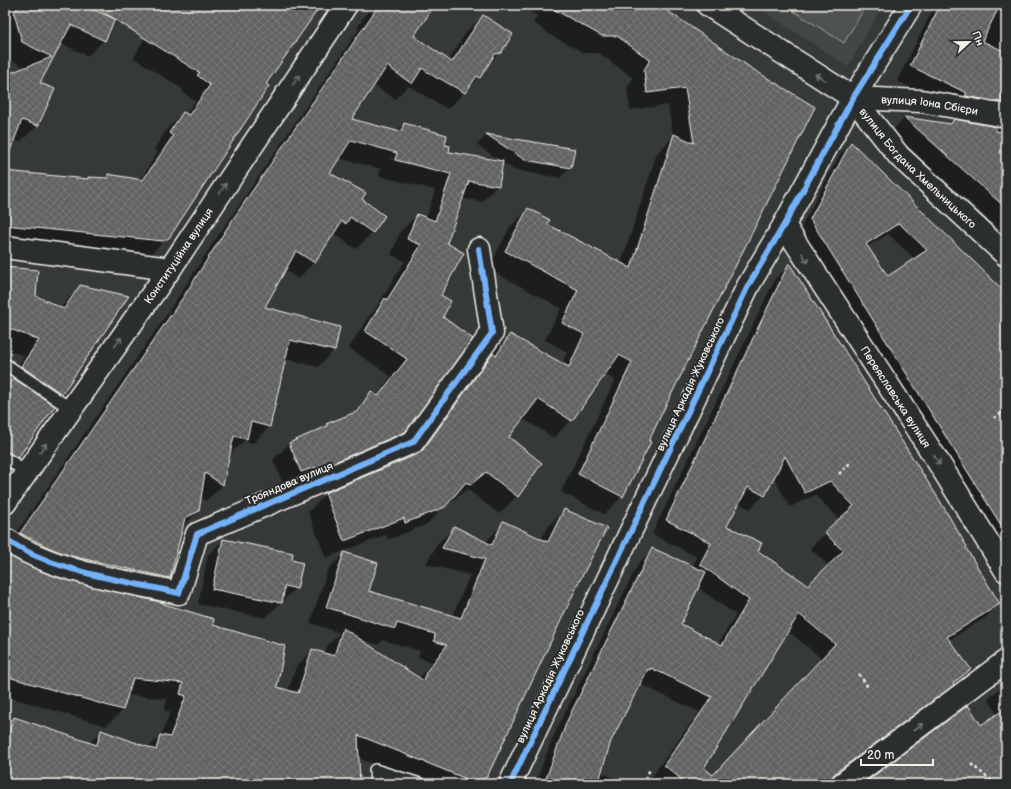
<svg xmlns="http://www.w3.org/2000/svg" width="1011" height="789" viewBox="0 0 1011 789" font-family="'Balsamiq Sans',sans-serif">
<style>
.built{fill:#434645}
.green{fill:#4e514f;stroke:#a1a19c}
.shadow{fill:#0007;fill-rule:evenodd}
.building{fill:url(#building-cross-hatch);stroke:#f4f1e8;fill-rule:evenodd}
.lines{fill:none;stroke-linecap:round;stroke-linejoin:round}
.lane-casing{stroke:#f4f1e8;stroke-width:14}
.street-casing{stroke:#f4f1e8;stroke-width:25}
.path{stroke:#f4f1e8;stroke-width:2.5;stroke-dasharray:3 3;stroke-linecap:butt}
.lane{stroke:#2a2d2e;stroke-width:11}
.street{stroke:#2a2d2e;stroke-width:22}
.cycleway-casing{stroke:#2a2d2e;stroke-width:8}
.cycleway{stroke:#73b2f8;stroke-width:6}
.oneway{stroke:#71726f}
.labels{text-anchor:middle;stroke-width:4;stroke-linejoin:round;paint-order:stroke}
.street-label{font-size:11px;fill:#f4f1e8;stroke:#2a2d2e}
</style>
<defs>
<pattern id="building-cross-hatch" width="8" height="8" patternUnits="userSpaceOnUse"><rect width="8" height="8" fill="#616362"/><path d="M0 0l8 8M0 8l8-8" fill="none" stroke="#787a78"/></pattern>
</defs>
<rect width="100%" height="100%" fill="#363939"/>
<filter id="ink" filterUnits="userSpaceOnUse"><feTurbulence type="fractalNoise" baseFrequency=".025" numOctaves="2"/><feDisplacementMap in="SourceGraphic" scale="8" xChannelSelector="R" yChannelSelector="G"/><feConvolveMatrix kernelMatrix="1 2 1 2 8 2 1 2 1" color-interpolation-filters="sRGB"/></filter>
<g filter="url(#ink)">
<!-- built -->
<path class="built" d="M 754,5 L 883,5 L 848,67 Z"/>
<!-- green -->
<path class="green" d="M 784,5 L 866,5 L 844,43 Z"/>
<!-- shadow -->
<path class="shadow" d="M 11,5 L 78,5 L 104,40 L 88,56 L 60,43 L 39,84 L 54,90 L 37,126 L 20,142 L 14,139 L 5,160 L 5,76 L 26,68 L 6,58 L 5,54 L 5,17 Z
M 161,5 L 320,5 L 264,84 L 168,237 L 151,254 L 146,257 L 5,243 L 5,172 L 87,180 L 89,178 L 104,179 L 109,175 L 139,181 L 158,152 L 154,149 L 167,129 L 183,113 L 186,114 L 195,101 L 182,92 L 184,90 L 134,58 Z
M 372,5 L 434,5 L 412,36 L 448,61 L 466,32 L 483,16 L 500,52 L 486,67 L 479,77 L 448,109 L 408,86 L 395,99 L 373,85 L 350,120 L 396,132 L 404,124 L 443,146 L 447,153 L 498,185 L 482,202 L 461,198 L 446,243 L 440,295 L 442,317 L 404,431 L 387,448 L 285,488 L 273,460 L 290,443 L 322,429 L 327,425 L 351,415 L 372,393 L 376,396 L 391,376 L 349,348 L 369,316 L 376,308 L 405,261 L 391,255 L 400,232 L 417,215 L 426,219 L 435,190 L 379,176 L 381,169 L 339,158 L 329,173 L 360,200 L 384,216 L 372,233 L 356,249 L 334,234 L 314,262 L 298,279 L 285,270 L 264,308 L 334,350 L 318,367 L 285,359 L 269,427 L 253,443 L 244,441 L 229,455 L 223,485 L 206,501 L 200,497 L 198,511 L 182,528 L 169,578 L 153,594 L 5,549 L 167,314 L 213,243 L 359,29 L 357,28 ZM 390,157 L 432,168 L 432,170 L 390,159 Z
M 520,5 L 657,5 L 750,69 L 648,442 L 649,443 L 622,497 L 604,514 L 561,492 L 615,380 L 604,374 L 571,420 L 554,438 L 522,418 L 508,437 L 541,463 L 517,496 L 499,514 L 467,489 L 452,502 L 450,500 L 427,524 L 388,540 L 386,535 L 326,558 L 308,512 L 326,494 L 414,456 L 475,372 L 510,335 L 562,364 L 567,352 L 545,340 L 561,308 L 488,269 L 510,227 L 528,209 L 546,224 L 621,264 L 657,153 L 673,137 L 668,105 L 630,110 L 627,88 L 633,78 L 599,53 L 584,53 L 549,34 L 533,22 L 537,16 Z
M 935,5 L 1006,5 L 1006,236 L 891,131 L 905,118 L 950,125 L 954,121 L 1004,129 L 1004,126 L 953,108 L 897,81 Z
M 487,135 L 573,150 L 570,167 L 560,178 L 514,170 L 477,145 Z
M 851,143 L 1006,294 L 1006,558 L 799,231 L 840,154 ZM 888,234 L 915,259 L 887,277 L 867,247 Z
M 789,265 L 999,604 L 985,618 L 949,640 L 969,669 L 938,699 L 829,780 L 829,784 L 656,784 L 650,779 L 699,712 L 640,684 L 610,741 L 600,772 L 628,784 L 535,784 L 553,737 L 638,564 L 652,549 L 692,567 L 697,557 L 652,534 L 775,279 ZM 773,476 L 790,507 L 815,495 L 840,520 L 810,548 L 829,566 L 808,586 L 757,552 L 725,526 L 738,503 L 750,509 L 764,495 ZM 697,587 L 736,615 L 718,644 L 680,625 ZM 788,631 L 822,659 L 712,776 L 703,768 Z
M 5,268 L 35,296 L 60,308 L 80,286 L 128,297 L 61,394 L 50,405 L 17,457 L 6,469 L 10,472 L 5,480 L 5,387 L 8,384 L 6,383 L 24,356 L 5,349 Z
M 564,510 L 578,582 L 486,777 L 479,784 L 423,784 L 358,758 L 360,784 L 5,784 L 5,727 L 14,719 L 89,743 L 101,732 L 148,748 L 161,736 L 170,712 L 164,711 L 167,699 L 127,695 L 123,710 L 106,726 L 5,696 L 5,557 L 6,555 L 40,572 L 63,580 L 163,605 L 212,626 L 276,688 L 288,691 L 296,667 L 312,651 L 324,654 L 327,646 L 340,633 L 310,623 L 328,569 L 345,553 L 368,592 L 452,617 L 470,575 L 426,564 L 437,544 L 454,528 L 485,543 L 504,522 L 541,540 L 548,527 ZM 357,638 L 378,645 L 383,640 L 420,651 L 418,657 L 432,662 L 419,679 Z
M 223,540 L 290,561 L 296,588 L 265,618 L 198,604 L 208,555 Z
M 1006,683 L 1006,784 L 865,784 L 981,726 L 998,715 L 988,699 Z"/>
<!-- building -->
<path class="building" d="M 19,5 L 82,5 L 115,19 L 105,41 L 71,25 L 40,83 L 55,89 L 38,126 L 22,120 L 6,161 L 5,75 L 52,57 L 22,42 L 14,13 Z
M 92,5 L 321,5 L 266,84 L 269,86 L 169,238 L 163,241 L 5,225 L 5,171 L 88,179 L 88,177 L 108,178 L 108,174 L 143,180 L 173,136 L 169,133 L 183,112 L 189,115 L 210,85 L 197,75 L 200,73 Z
M 379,5 L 435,5 L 414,36 L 452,62 L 483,15 L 513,34 L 501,53 L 495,54 L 480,78 L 477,76 L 465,93 L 439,78 L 438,79 L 422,68 L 412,84 L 387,66 L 352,119 L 401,132 L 404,123 L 447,135 L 445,145 L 450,146 L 449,152 L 503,161 L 499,186 L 469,181 L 447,243 L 464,253 L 441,295 L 451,301 L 443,317 L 473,339 L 405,432 L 316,470 L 315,467 L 301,472 L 289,443 L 327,426 L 326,424 L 358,411 L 371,391 L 378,396 L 407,359 L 365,331 L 385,298 L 387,300 L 421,245 L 407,239 L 417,214 L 435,221 L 451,174 L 395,160 L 397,153 L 351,140 L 330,173 L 366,193 L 362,199 L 385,216 L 373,233 L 350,217 L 346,224 L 342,221 L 315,263 L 296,251 L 265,307 L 340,327 L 335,351 L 290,340 L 270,427 L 251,422 L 247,439 L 234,436 L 223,485 L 205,473 L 199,511 L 185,518 L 170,578 L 71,556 L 50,548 L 20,533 L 184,296 L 229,225 Z
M 546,5 L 659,5 L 751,68 L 815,107 L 662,413 L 649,441 L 651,442 L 623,497 L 578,474 L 632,362 L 619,355 L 572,421 L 538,399 L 509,437 L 542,463 L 518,497 L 486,472 L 470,485 L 466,482 L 445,507 L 405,523 L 404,518 L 344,541 L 325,493 L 418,454 L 423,450 L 493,353 L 496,356 L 510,334 L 569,367 L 584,334 L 562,323 L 578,290 L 505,251 L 528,208 L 550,220 L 547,224 L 631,268 L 674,134 L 694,143 L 685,88 L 647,93 L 644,70 L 650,60 L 617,36 L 602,36 Z
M 940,5 L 1000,5 L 982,41 L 1006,52 L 1006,76 L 1001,102 L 965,96 L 967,93 L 910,66 Z
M 904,117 L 951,124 L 954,119 L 996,127 L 996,131 L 1006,133 L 1006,208 Z
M 486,134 L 575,149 L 571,168 L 525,160 Z
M 851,142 L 1006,293 L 1006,533 L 810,219 ZM 899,223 L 927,250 L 888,276 L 866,244 Z
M 789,263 L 940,501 L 967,547 L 966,548 L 1000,604 L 947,637 L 971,669 L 953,683 L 954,685 L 834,774 L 830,784 L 687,784 L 664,765 L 712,697 L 651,668 L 650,670 L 648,669 L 611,741 L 598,784 L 544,784 L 567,721 L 652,548 L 706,572 L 681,624 L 722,645 L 749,600 L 700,564 L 711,543 L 666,520 ZM 785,456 L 805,493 L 830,481 L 854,506 L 824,532 L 843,551 L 808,585 L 758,551 L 762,543 L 727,526 L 748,487 L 765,496 ZM 799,614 L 835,644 L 713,775 L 704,768 Z
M 5,267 L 38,270 L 36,296 L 64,309 L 80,285 L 129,296 L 62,394 L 21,366 L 39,340 L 5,327 Z
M 13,378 L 55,406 L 18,458 L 5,451 L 5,390 Z
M 564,509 L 607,528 L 579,582 L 487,777 L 474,782 L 358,735 L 360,784 L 5,784 L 5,744 L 14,717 L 97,745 L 101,730 L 156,750 L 160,735 L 170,737 L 186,696 L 180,694 L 183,683 L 133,678 L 123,710 L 5,676 L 6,554 L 40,571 L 63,579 L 164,603 L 164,604 L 214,619 L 213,625 L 285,646 L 277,687 L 298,693 L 312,649 L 334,656 L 343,628 L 424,681 L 426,672 L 447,645 L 434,641 L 435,634 L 397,623 L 395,629 L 326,607 L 344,552 L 378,563 L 369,591 L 461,618 L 485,559 L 442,548 L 454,526 L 492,545 L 503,521 L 548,542 Z
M 223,539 L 293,553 L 292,560 L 303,563 L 297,589 L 285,586 L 282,603 L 212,589 Z
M 968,705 L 981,725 L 1006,708 L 1006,784 L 863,784 Z"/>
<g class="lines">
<!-- lane casing -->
<g class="lane-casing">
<path id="lane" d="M 5,364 L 71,409
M 5,458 L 27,472
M 376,784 L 375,770 L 420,784"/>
</g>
<!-- street casing -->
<g class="street-casing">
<g id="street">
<path id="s1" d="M 708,5 L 853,98 L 899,156 L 1006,255"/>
<path id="s2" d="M 853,98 L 921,101 L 1006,116"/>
<path id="s3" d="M 784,225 L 937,460 L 1006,571"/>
<path d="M 5,247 L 170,269"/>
<path id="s4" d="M 5,503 L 170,269 L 346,5"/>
<path d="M 5,539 C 56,573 121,580 179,593 L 197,534 L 413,442 L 492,333 L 479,249"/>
<path d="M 510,784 L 748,286 L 784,225 L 853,98 L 911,5"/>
<path d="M 842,784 L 1006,661"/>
</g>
</g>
<!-- path -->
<path class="path" d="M 994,418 L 1003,412
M 839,474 L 852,461
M 859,674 L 869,689
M 971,764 L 994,783
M 643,784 L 650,769"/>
<!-- lane -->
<use href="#lane" class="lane"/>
<!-- street -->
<use href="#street" class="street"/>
<!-- cycleway casing -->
<g class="cycleway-casing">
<path id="cycleway" d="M 5,539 C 56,573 121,580 179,593 L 197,534 L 413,442 L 492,333 L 479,249
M 510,784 L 748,286 L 784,225 L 853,98 L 911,5"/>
</g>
<!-- cycleway -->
<use href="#cycleway" class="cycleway"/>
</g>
<!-- one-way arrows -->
<defs><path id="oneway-shaft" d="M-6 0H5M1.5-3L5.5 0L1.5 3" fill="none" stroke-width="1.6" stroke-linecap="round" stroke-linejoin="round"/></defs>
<g class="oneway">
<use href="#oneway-shaft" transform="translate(820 77) rotate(-147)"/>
<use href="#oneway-shaft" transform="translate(296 80) rotate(-56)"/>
<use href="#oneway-shaft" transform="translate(223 188) rotate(-56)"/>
<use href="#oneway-shaft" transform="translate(805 258) rotate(57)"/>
<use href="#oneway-shaft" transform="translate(118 342) rotate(-55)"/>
<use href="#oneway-shaft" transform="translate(43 448) rotate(-55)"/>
<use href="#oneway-shaft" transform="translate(937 460) rotate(57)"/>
<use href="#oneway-shaft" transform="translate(918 727) rotate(-36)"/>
</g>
</g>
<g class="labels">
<!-- street labels -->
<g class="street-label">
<text dy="4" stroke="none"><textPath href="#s2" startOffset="77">вулиця Іона Сбієри</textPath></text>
<text dy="4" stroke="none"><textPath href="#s1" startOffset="268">вулиця Богдана Хмельницького</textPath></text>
<text dy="4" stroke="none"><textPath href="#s4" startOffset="302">Конституційна вулиця</textPath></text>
<text transform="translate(690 384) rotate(-65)" y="4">вулиця Аркадія Жуковського</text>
<text dy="4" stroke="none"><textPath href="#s3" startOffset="205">Переяславська вулиця</textPath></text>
<text transform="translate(289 483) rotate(-23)" y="4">Трояндова вулиця</text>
<text transform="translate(550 676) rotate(-65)" y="4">вулиця Аркадія Жуковського</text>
</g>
</g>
<!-- margin -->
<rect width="1011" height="789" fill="none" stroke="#2a2d2e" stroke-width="20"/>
<rect x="10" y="10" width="991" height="769" fill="none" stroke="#f4f1e8" stroke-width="1.5" filter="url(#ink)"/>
<!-- north arrow -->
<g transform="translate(969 42) rotate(68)" stroke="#2a2d2e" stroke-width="3" paint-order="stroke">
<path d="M0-3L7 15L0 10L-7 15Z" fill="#f4f1e8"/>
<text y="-6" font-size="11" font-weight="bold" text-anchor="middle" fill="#f4f1e8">Пн</text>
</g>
<!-- scale -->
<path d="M861 759v6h72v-6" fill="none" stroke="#f4f1e8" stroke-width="2"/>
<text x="867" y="759" font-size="12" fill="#f4f1e8" stroke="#2a2d2e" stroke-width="3" paint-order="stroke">20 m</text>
</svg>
